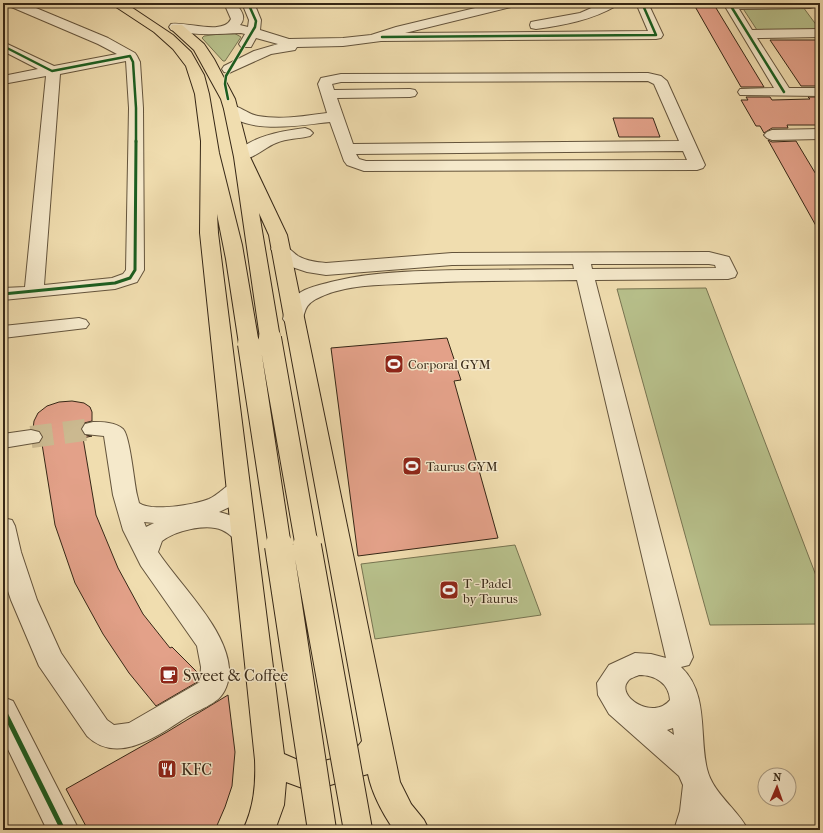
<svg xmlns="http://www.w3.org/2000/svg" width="823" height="833" viewBox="0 0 823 833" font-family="'IM FELL French Canon',serif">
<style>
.green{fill:#b8c18c;stroke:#777451}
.building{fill:#e3a189;stroke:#362716}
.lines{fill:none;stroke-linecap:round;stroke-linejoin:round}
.minor-tunnel{stroke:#cbb990;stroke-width:22;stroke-dasharray:22 11;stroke-linecap:butt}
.minor-casing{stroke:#64543c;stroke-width:2}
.major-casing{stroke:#362716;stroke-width:2}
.minor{fill:#f5e9cb;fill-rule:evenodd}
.major{fill:#f0ddaf;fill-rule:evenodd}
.major-bridge-far1-casing{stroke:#362716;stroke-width:24;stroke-linecap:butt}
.major-bridge-casing{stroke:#362716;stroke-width:30;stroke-linecap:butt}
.major-bridge-far1{stroke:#f0ddaf;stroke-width:22}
.major-bridge{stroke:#f0ddaf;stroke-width:28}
.cycleway-far2-casing{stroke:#f5e9cb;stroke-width:4}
.cycleway-far1-casing{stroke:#f5e9cb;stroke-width:5}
.cycleway-casing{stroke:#f5e9cb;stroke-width:8}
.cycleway-far2{stroke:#1b5e20;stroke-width:2.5}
.cycleway-far1{stroke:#1b5e20;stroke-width:3}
.cycleway{stroke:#1b5e20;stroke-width:5}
.labels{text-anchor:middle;stroke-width:3;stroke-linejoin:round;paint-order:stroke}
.poi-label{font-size:13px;fill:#362716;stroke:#f5e9cb;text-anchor:start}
.near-poi-label{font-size:16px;fill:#362716;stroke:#f5e9cb;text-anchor:start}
</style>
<rect width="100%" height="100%" fill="#f0ddaf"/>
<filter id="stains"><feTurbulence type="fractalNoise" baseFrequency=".005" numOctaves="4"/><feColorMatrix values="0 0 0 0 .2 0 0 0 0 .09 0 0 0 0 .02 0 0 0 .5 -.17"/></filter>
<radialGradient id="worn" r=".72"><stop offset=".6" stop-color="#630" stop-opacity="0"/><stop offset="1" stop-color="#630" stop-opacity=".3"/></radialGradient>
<!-- green -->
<path class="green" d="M 742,7 L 803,7 L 820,30 L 757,30 Z
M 228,33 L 234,33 L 241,37 L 225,61 L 223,61 L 202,38 L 204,36 Z
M 706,288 L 820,586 L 820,624 L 710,625 L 617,289 Z
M 515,545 L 541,615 L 375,639 L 361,564 Z"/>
<!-- building -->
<path class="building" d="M 693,3 L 713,3 L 764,87 L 741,87 Z
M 770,40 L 820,40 L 820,86 L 801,86 Z
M 746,97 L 770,97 L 772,100 L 810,99 L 808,97 L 820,97 L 820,125 L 787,125 L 788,128 L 772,128 L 764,133 L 760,126 L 756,126 L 741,100 L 748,100 Z
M 613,118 L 653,118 L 660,137 L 619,137 Z
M 768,140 L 772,142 L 796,141 L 820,181 L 820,233 Z
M 447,338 L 461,380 L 454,381 L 498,538 L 358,556 L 331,348 Z
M 72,401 L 84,403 L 90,407 L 92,412 L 92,421 L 84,423 L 81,430 L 85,435 L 92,436 L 83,438 L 96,515 L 118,568 L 143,614 L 170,648 L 172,647 L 199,674 L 199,681 L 156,706 L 129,673 L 103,634 L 75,583 L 55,525 L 42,444 L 33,445 L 40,443 L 43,438 L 40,431 L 33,429 L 34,421 L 38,413 L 47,406 L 59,402 Z
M 228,695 L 235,752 L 232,786 L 225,807 L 215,830 L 88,830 L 66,789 L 167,732 Z"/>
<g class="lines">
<!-- minor-tunnel -->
<path class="minor-tunnel" d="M 31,437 L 93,429"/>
<!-- minor casing -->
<g class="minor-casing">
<path id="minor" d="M 7,3 L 24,3 L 108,38 L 135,53 L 137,56 L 140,62 L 143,108 L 144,270 L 137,282 L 115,289 L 3,300 L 3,288 L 25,287 L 46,76 L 3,84 L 3,76 L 38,69 L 3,51 L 3,42 L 54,66 L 117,54 L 98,44 L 9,6 ZM 126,61 L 129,108 L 126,270 L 123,274 L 112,278 L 44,285 L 60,74 Z
M 224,3 L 236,3 C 241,11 247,17 240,25 L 248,27 L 249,20 L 242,3 L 254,3 L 261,20 L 260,30 L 289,39 L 343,38 L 371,35 L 396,27 L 496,3 L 517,3 L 515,6 L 405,33 L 648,31 L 636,3 L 648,3 L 663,35 L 661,38 L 656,39 L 381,41 L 343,46 L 297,47 L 295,50 L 271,54 L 229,73 L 224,72 L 222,69 L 224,66 L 254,51 L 278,44 L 256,38 L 251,47 L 241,47 L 239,44 L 245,34 L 241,33 C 217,34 195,36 171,30 L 169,27 L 171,24 C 185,21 223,36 231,19 Z
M 603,3 L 618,3 L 616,6 C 592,20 564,25 536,29 L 531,28 L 530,25 L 531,22 L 536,21 L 580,13 Z
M 723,3 L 816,3 L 814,7 L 810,8 L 739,9 L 752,30 L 820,29 L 820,37 L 757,38 L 789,88 L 820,88 L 820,96 L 740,95 L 738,92 L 740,89 L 774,88 Z
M 648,73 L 661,76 L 667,81 L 705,165 L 703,168 L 697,170 L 364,171 L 347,165 L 344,161 L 330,122 C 303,125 242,136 224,109 L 226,106 C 238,103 246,114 258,116 C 281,120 304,116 327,113 L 318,84 L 321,78 L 341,74 ZM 648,81 L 654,84 L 679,141 L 353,144 L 337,98 L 410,97 L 415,96 L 417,93 L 415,90 L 410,89 L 334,90 L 332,84 L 341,82 ZM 683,151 L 687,160 L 366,161 L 359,159 L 356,154 Z
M 305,128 L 310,130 L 313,133 L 310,136 C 299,139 287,138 276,143 C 263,148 250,163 236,159 L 234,156 C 248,136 283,131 305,128 Z
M 820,129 L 820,139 L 772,140 L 767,138 L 764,135 L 767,132 L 772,130 Z
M 280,244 C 288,246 291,251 298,256 C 307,261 316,262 326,263 L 452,253 L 709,252 L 729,257 L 737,273 L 735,277 L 728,279 L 595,280 L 693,657 L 689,665 L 681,667 C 709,693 699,736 707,769 C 713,794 737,808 748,830 L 712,830 L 707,825 L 706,830 L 674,830 L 680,811 L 683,785 L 679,776 L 609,714 L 598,695 L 597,683 L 609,665 L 635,653 L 651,654 L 666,658 L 577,280 C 518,281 458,280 400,284 C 372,285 341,286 316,299 C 302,307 307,313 300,323 L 293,325 L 286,323 L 283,319 C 285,307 290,299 301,292 C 311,286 324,284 335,281 C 376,271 420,271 462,270 C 499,270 537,269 574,269 L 573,264 L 452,265 L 326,275 L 307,272 L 289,266 L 278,258 L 271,249 L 274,245 ZM 591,264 L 709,264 L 715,265 L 716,268 L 592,269 ZM 639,675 C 655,675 669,683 670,700 C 653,721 615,696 628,681 C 630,678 635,677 639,675 ZM 673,728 L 674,735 L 667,730 Z
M 79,318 L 86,320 L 89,324 L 86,328 L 3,338 L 3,326 Z
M 93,422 C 102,422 116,422 123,429 C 130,436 134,482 137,495 L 139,503 C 151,512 194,505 209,499 C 224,492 228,479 246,483 L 250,489 L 238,503 L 219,512 C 234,516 247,520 255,534 L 252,540 C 234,545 235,536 222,530 C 206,523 175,531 162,541 L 158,552 C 180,585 226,628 229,668 C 230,677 227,689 221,696 C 216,703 198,711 190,715 C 161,733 119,767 87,736 L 39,666 L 11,600 L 3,576 L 3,518 L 12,520 L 15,526 L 21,552 L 37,600 L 61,653 L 107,720 L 114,725 L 129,723 L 200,682 L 201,667 L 197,646 L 141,566 L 123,530 L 113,495 L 104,436 L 85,434 L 82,429 L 85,424 ZM 144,522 L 154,523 L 146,527 Z
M 31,430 L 39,432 L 42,437 L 39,442 L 3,448 L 3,434 Z
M 3,697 L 13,701 L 79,830 L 47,830 L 3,739 Z"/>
</g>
<!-- major casing -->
<g class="major-casing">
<path id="major" d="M 110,3 L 125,3 L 173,35 L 191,52 L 204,75 L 209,94 L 219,153 L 242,245 L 259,344 L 256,348 L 249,350 L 242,348 L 239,344 L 226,259 L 217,214 L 218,233 L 284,754 L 305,763 L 320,762 L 352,754 L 362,741 L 269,235 L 259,213 L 280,338 L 277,342 L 270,344 L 263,342 L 260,338 L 234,157 L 224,109 L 221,99 L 194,50 L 170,28 L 172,25 L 182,25 L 204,44 L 214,59 L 235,99 L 250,157 L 287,235 L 400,782 L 411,804 L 424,820 L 429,830 L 394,830 C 383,814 372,794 368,774 L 320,788 L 305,789 L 286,782 L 284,805 L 275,830 L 243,830 C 254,807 256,785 255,760 L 200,233 L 201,141 L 195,94 L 186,66 L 173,49 L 154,32 Z"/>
</g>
<!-- minor -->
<use href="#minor" class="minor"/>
<!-- major -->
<use href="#major" class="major"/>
<!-- major-bridge-far1 casing -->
<g class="major-bridge-far1-casing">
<path id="major-bridge-far1" d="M 270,338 L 307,547
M 249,344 L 280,547"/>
</g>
<!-- major-bridge casing -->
<g class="major-bridge-casing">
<path id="major-bridge" d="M 279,546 L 322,830
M 307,546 L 358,830"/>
</g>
<!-- major-bridge-far1 -->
<use href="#major-bridge-far1" class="major-bridge-far1"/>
<!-- major-bridge -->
<use href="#major-bridge" class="major-bridge"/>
<!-- cycleway-far2 casing -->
<g class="cycleway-far2-casing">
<path id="cycleway-far2" d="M 729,3 L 784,92
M 382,37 L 656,35 L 642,3
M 3,46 L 52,71 L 130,56 L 133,62 L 136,108 L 136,142
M 228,99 L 225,84 L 226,76 L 255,27 L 256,21 L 248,3"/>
</g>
<!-- cycleway-far1 casing -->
<g class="cycleway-far1-casing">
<path id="cycleway-far1" d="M 3,294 L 115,283 L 130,278 L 135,270 L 136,141"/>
</g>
<!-- cycleway casing -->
<g class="cycleway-casing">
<path id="cycleway" d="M 3,709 L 63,830"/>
</g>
<!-- cycleway-far2 -->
<use href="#cycleway-far2" class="cycleway-far2"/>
<!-- cycleway-far1 -->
<use href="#cycleway-far1" class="cycleway-far1"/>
<!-- cycleway -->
<use href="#cycleway" class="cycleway"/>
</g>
<!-- icons -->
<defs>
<g id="stadium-square" transform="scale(1)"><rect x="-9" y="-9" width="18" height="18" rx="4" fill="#8f2418" stroke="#f5e9cb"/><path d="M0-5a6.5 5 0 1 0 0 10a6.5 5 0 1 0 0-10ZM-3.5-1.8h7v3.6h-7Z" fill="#fff"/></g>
<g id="cafe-square" transform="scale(1)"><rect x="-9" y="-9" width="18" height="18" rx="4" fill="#8f2418" stroke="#f5e9cb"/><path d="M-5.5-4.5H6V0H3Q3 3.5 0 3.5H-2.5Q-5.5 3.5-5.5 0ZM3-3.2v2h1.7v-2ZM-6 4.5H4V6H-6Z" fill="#fff"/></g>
<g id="restaurant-square" transform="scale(1)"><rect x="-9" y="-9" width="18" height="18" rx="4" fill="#8f2418" stroke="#f5e9cb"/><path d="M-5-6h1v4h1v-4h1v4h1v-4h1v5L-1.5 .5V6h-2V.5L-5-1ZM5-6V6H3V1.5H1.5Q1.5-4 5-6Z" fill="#fff"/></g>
</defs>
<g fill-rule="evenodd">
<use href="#stadium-square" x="394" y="364"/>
<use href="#stadium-square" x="412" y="466"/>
<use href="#stadium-square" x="449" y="590"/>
<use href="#cafe-square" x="169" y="675"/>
<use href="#restaurant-square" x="167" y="769"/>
</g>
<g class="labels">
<!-- poi labels -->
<g class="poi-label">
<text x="408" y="369">Corporal GYM</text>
<text x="426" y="471">Taurus GYM</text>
<text x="463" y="588">T - Padel<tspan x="463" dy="15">by Taurus</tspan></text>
</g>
<!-- near-poi labels -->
<g class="near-poi-label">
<text x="183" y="681">Sweet &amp; Coffee</text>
<text x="181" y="775">KFC</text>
</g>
</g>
<!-- margin -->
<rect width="823" height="833" fill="none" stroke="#f0ddaf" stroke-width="16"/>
<rect x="4" y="4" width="815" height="825" fill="none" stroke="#362716" stroke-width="2"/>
<rect x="8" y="8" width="807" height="817" fill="none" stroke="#362716"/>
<!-- north arrow -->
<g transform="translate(777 787) rotate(2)"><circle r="19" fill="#f5e9cb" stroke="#a99b83"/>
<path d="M0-3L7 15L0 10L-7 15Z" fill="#8f2418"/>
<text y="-6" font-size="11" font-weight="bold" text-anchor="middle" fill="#362716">N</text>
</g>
<rect width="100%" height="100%" filter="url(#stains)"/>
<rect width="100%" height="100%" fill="url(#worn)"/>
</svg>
